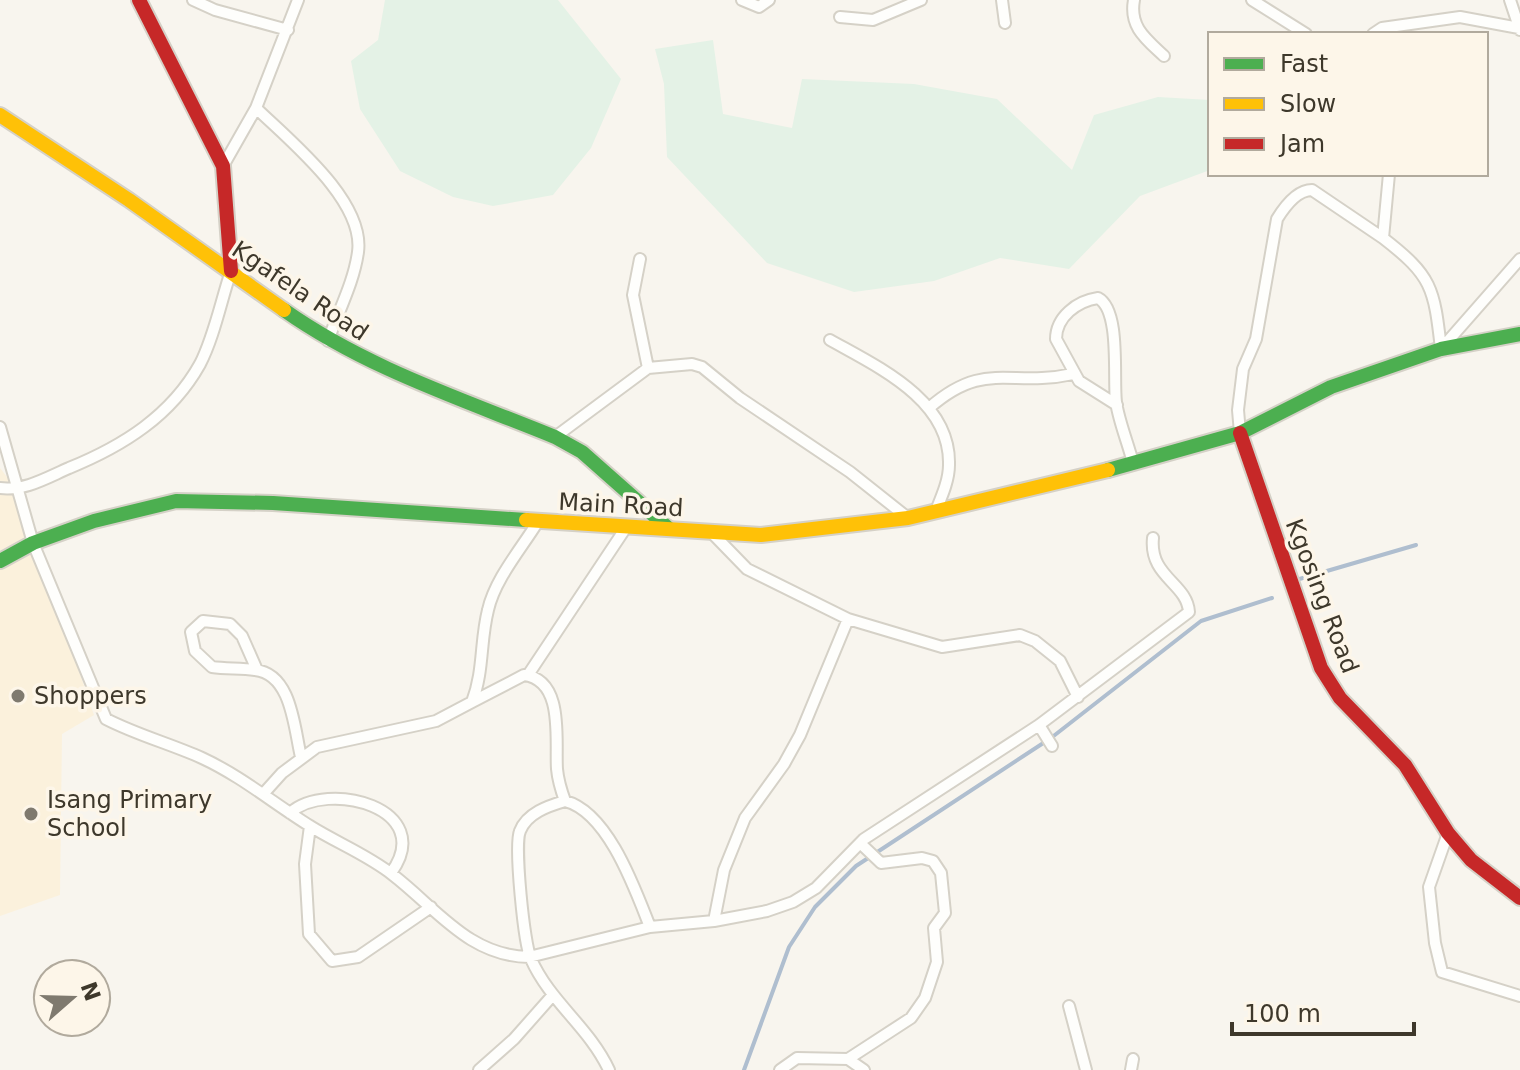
<svg xmlns="http://www.w3.org/2000/svg" width="1520" height="1070" viewBox="0 0 1520 1070" font-family="'DejaVu Sans',sans-serif">
<style>
.built{fill:#fbf1dc}
.green{fill:#e4f2e6}
.lines{fill:none;stroke-linecap:round;stroke-linejoin:round}
.stream{stroke:#afbecf;stroke-width:4}
.street-casing{stroke:#d5d1c7;stroke-width:14}
.fast-casing{stroke:#d5d1c7;stroke-width:18}
.slow-casing{stroke:#d5d1c7;stroke-width:18}
.jam-casing{stroke:#d5d1c7;stroke-width:18}
.street{stroke:#fefefc;stroke-width:10}
.fast{stroke:#4caf50;stroke-width:14}
.slow{stroke:#ffc107;stroke-width:14}
.jam{stroke:#c62828;stroke-width:14}
.poi-dot{fill:#7f7a6f;stroke:#fdf6e9;stroke-width:3}
.labels{text-anchor:middle;stroke-width:7;stroke-linejoin:round;paint-order:stroke}
.street-label{font-size:24px;fill:#3e382b;stroke:#fdf6e9}
.poi-label{font-size:24px;fill:#3e382b;stroke:#fdf6e9;text-anchor:start}
</style>
<rect width="100%" height="100%" fill="#f8f5ee"/>
<!-- built -->
<path class="built" d="M 0,468 L 17,490 L 94,715 L 62,734 L 60,895 L 0,916 Z"/>
<!-- green -->
<path class="green" d="M 385,0 L 558,0 L 621,79 L 591,148 L 553,195 L 493,206 L 453,197 L 400,171 L 360,109 L 351,61 L 378,40 Z
M 713,40 L 723,114 L 792,128 L 802,79 L 914,84 L 997,99 L 1072,170 L 1094,115 L 1158,97 L 1210,100 L 1210,170 L 1140,196 L 1069,269 L 1000,258 L 934,281 L 854,292 L 767,263 L 667,157 L 664,84 L 655,49 Z"/>
<g class="lines">
<!-- stream -->
<path class="stream" d="M 1296,580 L 1416,545
M 744,1070 L 789,947 L 815,907 L 856,866 L 1051,738 L 1201,621 L 1272,598"/>
<!-- street casing -->
<g class="street-casing">
<path id="street" d="M 193,0 L 215,10 L 288,30
M 742,0 L 759,7 L 769,0
M 1002,0 L 1005,23
M 1134,0 C 1129,27 1146,39 1164,56
M 1252,0 L 1306,34
M 1510,0 L 1520,30
M 840,17 L 873,20 L 921,0
M 1373,34 L 1382,28 L 1460,17 L 1519,28
M 256,108 C 290,141 365,201 358,252 C 354,282 338,312 328,341
M 223,166 L 256,108 L 298,0
M 1389,174 L 1383,238 C 1432,276 1434,287 1441,349
M 830,340 C 878,367 951,400 949,465 C 949,481 941,498 935,513
M 1441,349 L 1520,259
M 648,368 L 692,364 L 702,367 L 740,398 L 850,472 L 908,518
M 1117,405 L 1079,381 L 1056,339 C 1056,317 1077,301 1098,298 C 1121,310 1113,378 1116,402 C 1119,422 1128,443 1133,463
M 929,408 C 985,359 1009,388 1073,374
M 0,427 L 33,543 L 106,719 C 137,735 171,744 202,758 C 241,776 273,803 310,826 C 337,843 368,855 393,875 C 437,909 469,956 529,957 L 650,927 L 714,921 L 767,911 L 793,902 L 816,888 L 864,839 L 1039,725 L 1189,612 C 1187,583 1149,577 1153,538
M 1240,433 L 1238,410 L 1243,369 L 1256,339 L 1277,219 C 1285,206 1297,190 1312,190 L 1383,238
M 555,437 L 648,368 L 633,295 L 640,259
M 0,488 C 25,491 46,478 69,468 C 123,446 171,416 200,364 C 214,337 221,301 231,271
M 713,534 L 747,569 L 848,619 L 942,647 L 1020,635 L 1035,641 L 1060,661 L 1078,697
M 257,670 L 242,636 L 230,624 L 203,621 L 191,632 L 195,651 L 212,667 C 226,669 240,668 255,670 C 292,674 294,728 301,757
M 528,675 L 627,526
M 472,702 L 524,675 C 565,680 555,741 557,769 C 558,780 561,790 565,801
M 1039,725 L 1052,746
M 264,793 L 282,773 L 317,747 L 436,721 L 472,702 C 484,671 480,641 488,610 C 495,579 521,549 537,523
M 290,813 C 327,779 438,808 391,873
M 310,826 L 305,864 L 309,934 L 332,961 L 358,957 L 431,907
M 1448,833 L 1429,887 L 1435,943 L 1442,972 L 1520,996
M 714,921 L 724,870 L 745,818 L 784,764 L 800,735 L 848,619
M 1069,1006 L 1086,1070
M 848,1059 L 864,1070
M 479,1070 L 514,1039 L 552,996
M 609,1070 C 589,1027 550,1002 531,959 C 524,945 514,845 520,831 C 527,813 548,806 565,801 C 608,812 635,889 650,927
M 780,1070 L 797,1058 L 848,1059 L 911,1018 L 925,998 L 937,962 L 934,928 L 945,913 L 941,873 L 933,861 L 922,858 L 881,863 L 860,843
M 1131,1070 L 1133,1059"/>
</g>
<!-- fast casing -->
<g class="fast-casing">
<path id="fast" d="M 284,310 C 366,368 462,399 555,437 L 582,452 L 668,528
M 1108,470 L 1240,433 L 1331,387 L 1441,349 L 1520,334
M 0,561 L 33,543 L 94,521 L 176,501 L 273,503 L 526,520"/>
</g>
<!-- slow casing -->
<g class="slow-casing">
<path id="slow" d="M 0,115 L 129,200 L 284,310
M 526,520 L 761,535 L 908,518 L 1108,470"/>
</g>
<!-- jam casing -->
<g class="jam-casing">
<path id="jam" d="M 139,0 L 223,166 L 231,271
M 1240,433 L 1321,668 L 1340,698 L 1405,765 L 1448,833 L 1471,860 L 1520,898"/>
</g>
<!-- street -->
<use href="#street" class="street"/>
<!-- fast -->
<use href="#fast" class="fast"/>
<!-- slow -->
<use href="#slow" class="slow"/>
<!-- jam -->
<use href="#jam" class="jam"/>
</g>
<!-- markers -->
<g class="poi-dot">
<circle cx="18" cy="696" r="8"/>
<circle cx="31" cy="814" r="8"/>
</g>
<g class="labels">
<!-- street labels -->
<g class="street-label">
<text transform="translate(300 291) rotate(34)" y="8">Kgafela Road</text>
<text transform="translate(621 505) rotate(3)" y="8">Main Road</text>
<text transform="translate(1322 596) rotate(69)" y="8">Kgosing Road</text>
</g>
<!-- poi labels -->
<g class="poi-label">
<text x="34" y="704">Shoppers</text>
<text x="47" y="808">Isang Primary<tspan x="47" dy="28">School</tspan></text>
</g>
</g>
<!-- legend -->
<rect x="1208" y="32" width="280" height="144" fill="#fdf6e9" stroke="#b1aa9d" stroke-width="2"/>
<rect x="1224" y="58" width="40" height="12" fill="#4caf50" stroke="#b1aa9d" stroke-width="2"/>
<text x="1280" y="72" font-size="24" fill="#3e382b">Fast</text>
<rect x="1224" y="98" width="40" height="12" fill="#ffc107" stroke="#b1aa9d" stroke-width="2"/>
<text x="1280" y="112" font-size="24" fill="#3e382b">Slow</text>
<rect x="1224" y="138" width="40" height="12" fill="#c62828" stroke="#b1aa9d" stroke-width="2"/>
<text x="1280" y="152" font-size="24" fill="#3e382b">Jam</text>
<!-- north arrow -->
<g transform="translate(72 998) rotate(70)"><circle r="38" fill="#fdf6e9" stroke="#b1aa9d" stroke-width="2"/>
<path d="M0-6L14 30L0 20L-14 30Z" fill="#7f7a6f"/>
<text y="-12" font-size="22" font-weight="bold" text-anchor="middle" fill="#3e382b">N</text>
</g>
<!-- scale -->
<path d="M1232 1022v12h182v-12" fill="none" stroke="#3e382b" stroke-width="4"/>
<text x="1244" y="1022" font-size="24" fill="#3e382b" stroke="#fdf6e9" stroke-width="6" paint-order="stroke">100 m</text>
</svg>
